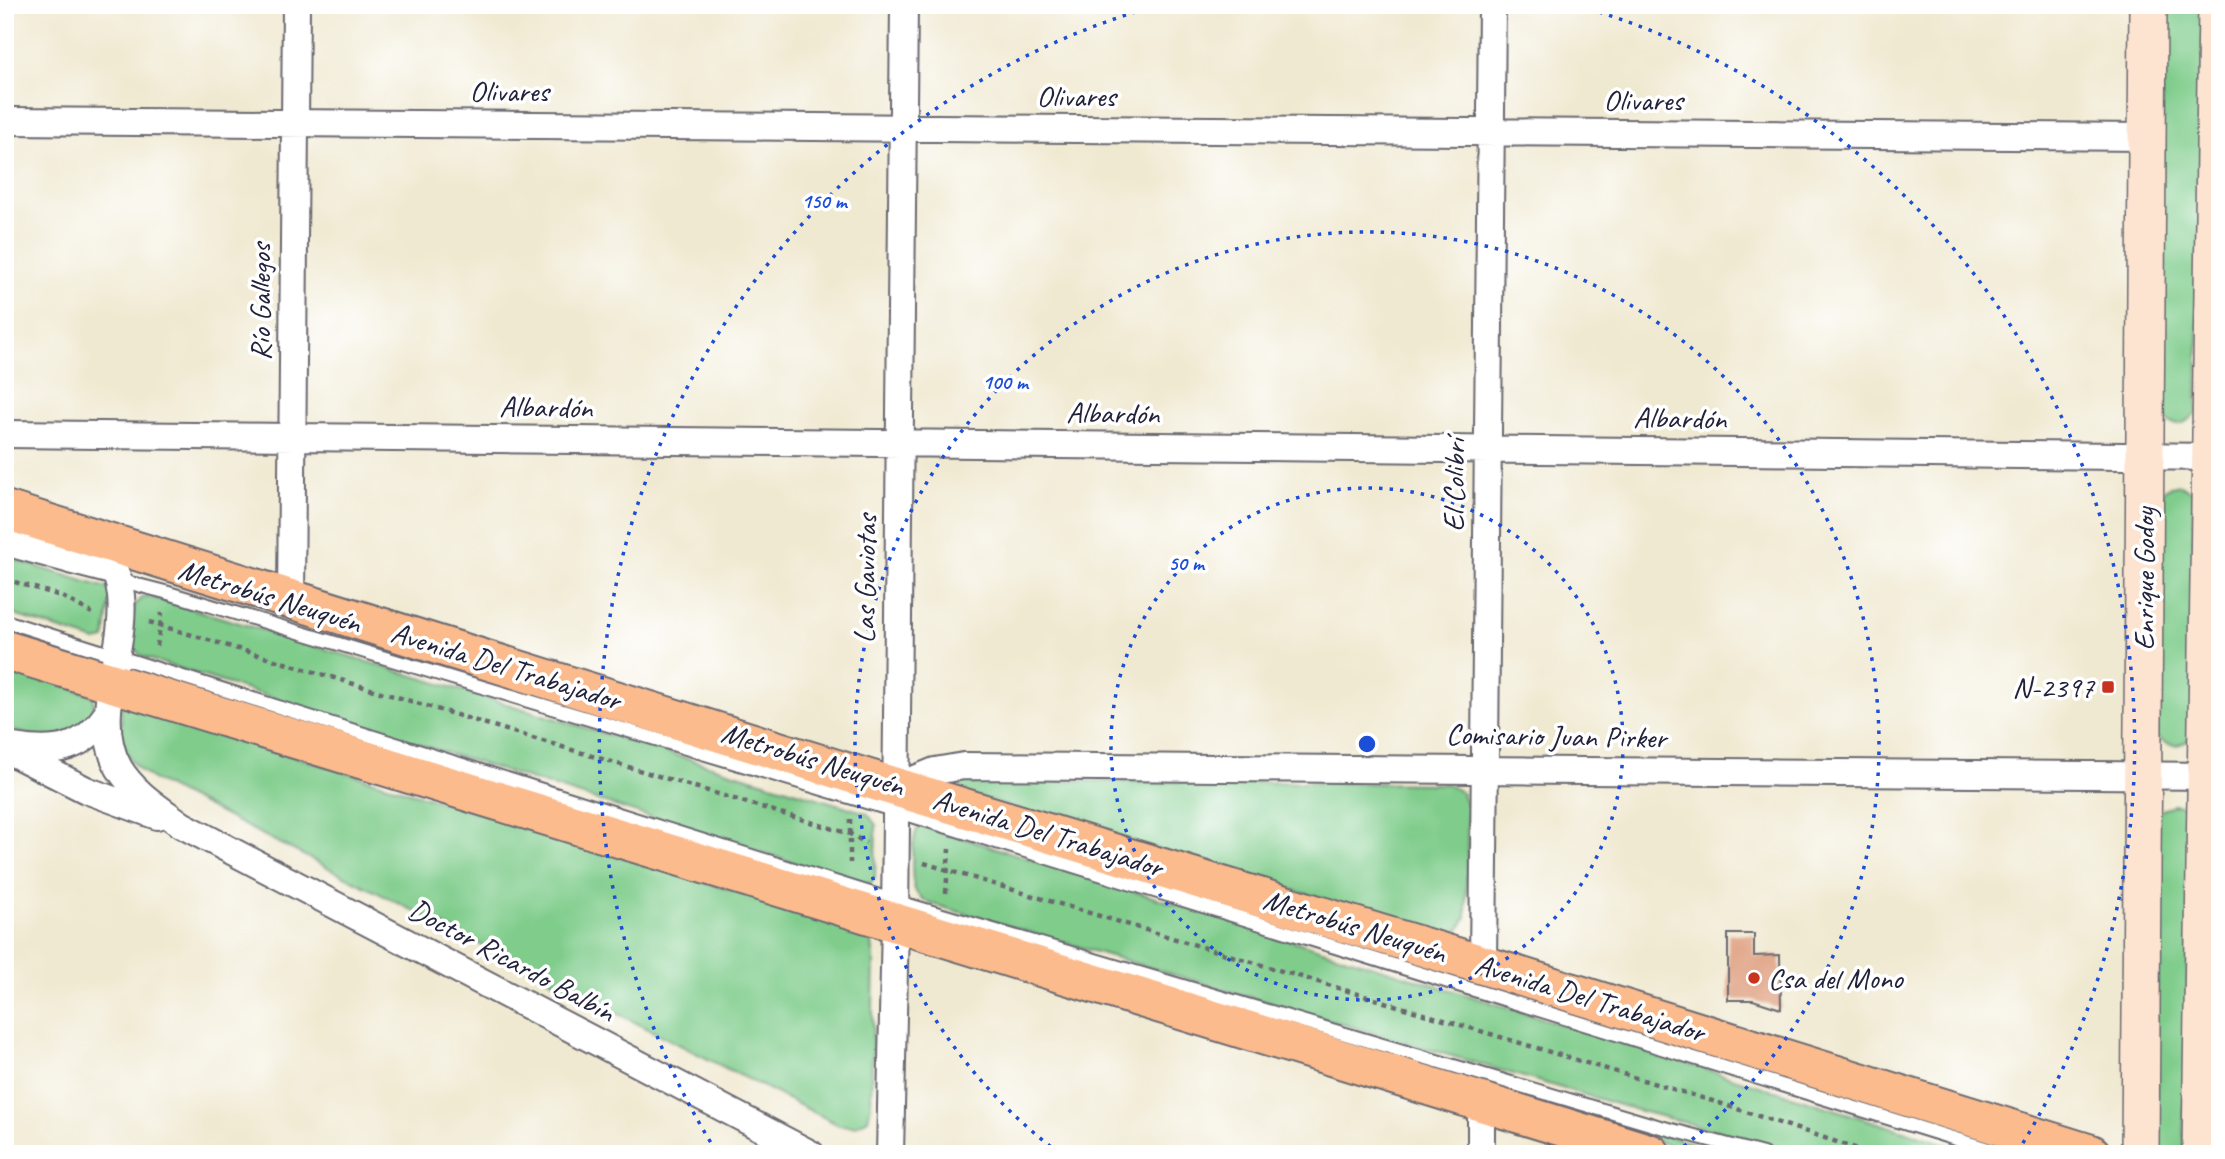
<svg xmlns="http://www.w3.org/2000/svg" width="2225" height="1159" viewBox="0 0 2225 1159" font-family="Caveat,sans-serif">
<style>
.green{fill:#7fcc8b;stroke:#507763;stroke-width:2}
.building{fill:#dfa182}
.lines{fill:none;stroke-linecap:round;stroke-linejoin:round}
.lane-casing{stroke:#6a6870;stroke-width:16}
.street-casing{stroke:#6a6870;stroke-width:30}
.secondary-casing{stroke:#6a6870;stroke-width:40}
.primary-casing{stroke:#6a6870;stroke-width:42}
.path{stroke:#6a6870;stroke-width:4.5;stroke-dasharray:5 5;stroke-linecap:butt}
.lane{stroke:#fff;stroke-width:12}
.street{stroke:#fff;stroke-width:26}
.secondary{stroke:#fde4d1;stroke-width:37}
.primary{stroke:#fbbb8d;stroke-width:38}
.ring{fill:none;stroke:#1d4ed8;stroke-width:3.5;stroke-dasharray:3.5 7}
.poi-dot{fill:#c8321e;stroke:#fff;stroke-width:2.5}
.labels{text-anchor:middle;stroke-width:7;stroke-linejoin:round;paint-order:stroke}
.street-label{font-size:30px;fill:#22223b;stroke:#fff}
.poi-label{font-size:30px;fill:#22223b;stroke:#fff;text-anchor:end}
.centre{fill:#1d4ed8;stroke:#fff;stroke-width:3.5}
.ring-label{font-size:21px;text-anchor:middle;font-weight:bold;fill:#1d4ed8;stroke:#fff;stroke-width:7;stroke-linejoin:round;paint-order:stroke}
</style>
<rect width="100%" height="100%" fill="#fff"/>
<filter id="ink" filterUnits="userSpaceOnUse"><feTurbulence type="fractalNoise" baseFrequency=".0143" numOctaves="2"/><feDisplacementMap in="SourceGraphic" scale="14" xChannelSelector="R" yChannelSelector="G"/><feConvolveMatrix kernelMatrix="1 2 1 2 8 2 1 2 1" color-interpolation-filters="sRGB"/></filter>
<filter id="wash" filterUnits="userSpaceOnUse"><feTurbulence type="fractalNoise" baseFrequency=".00686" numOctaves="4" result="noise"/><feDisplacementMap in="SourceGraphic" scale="28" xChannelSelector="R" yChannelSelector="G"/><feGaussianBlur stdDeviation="1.57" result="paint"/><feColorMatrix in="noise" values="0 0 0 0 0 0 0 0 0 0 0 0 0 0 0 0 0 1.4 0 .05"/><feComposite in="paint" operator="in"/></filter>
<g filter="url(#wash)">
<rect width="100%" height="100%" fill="#f0e9d1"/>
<!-- green -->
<path class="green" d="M 2161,5 L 2204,5 L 2197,412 C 2187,426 2172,428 2160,415 Z
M 2180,485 L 2193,492 L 2193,735 C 2182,748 2169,748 2156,736 L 2162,492 L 2167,488 Z
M 5,557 L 107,588 L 111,594 L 105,639 L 96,641 L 5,612 Z
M 144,596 L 163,600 L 867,813 L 876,825 L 875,878 L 871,883 L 859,883 L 143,657 C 127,646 131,620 135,604 Z
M 5,663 L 93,696 C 96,709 92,715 82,724 C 61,743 30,738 5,727 Z
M 126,705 L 861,930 L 872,943 L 874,959 L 871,1105 L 868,1119 L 855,1126 L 839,1125 L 154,780 C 120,759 122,744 121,708 Z
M 965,780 L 1447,784 L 1462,793 L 1468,808 L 1466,917 L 1459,930 L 1443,934 L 961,792 L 960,783 Z
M 2174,805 L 2181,806 L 2192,814 L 2183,1154 L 2159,1154 L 2156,1152 L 2157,814 L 2161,809 Z
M 923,826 L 950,834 L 1978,1154 L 1807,1154 L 1633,1109 L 929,903 C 924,900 919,897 916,892 C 910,881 911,836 919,827 Z
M 1514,1097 L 1735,1154 L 1698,1154 Z"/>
<g id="blocks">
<!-- building -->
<path class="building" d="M 1728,934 L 1754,934 L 1754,956 L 1780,955 L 1781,1009 L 1753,1000 L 1728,1000 Z"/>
</g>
</g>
<g filter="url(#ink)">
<use href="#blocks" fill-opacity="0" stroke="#6a6870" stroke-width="2"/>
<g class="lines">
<!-- lane casing -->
<g class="lane-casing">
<path id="lane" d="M 68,567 L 165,592 L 896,811 L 2004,1154
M 5,621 L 895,901 L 1657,1126 L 1763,1154"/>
</g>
<!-- street casing -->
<g class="street-casing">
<path id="street" d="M 5,121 L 2147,137
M 5,434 L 2220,457
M 85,537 C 168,592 78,697 119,768 C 134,793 159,808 182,825 L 811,1154
M 5,542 L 67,559 L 98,558 L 77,552
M 291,599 L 296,5
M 14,747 C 56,754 84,750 108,712
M 5,749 L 86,790 L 157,816
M 896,787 L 935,771 L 964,766 L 2220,776
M 1483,965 L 1492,5
M 890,1154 L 895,922 L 904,5
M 1481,1154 L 1481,1101"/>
</g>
<!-- secondary casing -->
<g class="secondary-casing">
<path id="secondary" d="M 2140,1154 L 2148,5
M 2201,1154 L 2217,5"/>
</g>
<!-- primary casing -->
<g class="primary-casing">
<path id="primary" d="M 5,510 L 849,773 L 1483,965 L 2091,1154
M 5,650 L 1651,1154"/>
</g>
<!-- path -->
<path class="path" d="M 5,579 L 61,596 L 92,613
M 149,622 L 850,834 L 866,843
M 157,646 L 162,613
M 850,819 L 850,863
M 924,863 L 1719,1103 L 1873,1154
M 946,893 L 949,849"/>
<!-- lane -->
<use href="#lane" class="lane"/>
<!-- street -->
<use href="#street" class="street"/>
<!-- secondary -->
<use href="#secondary" class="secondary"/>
<!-- primary -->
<use href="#primary" class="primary"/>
</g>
</g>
<!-- distance rings -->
<g class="ring">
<circle cx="1367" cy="744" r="256"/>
<path d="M1059 1153A512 512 0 1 1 1675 1153"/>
<path d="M716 1151A768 768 0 0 1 1155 6M1579 6A768 768 0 0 1 2018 1151"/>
</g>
<!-- markers -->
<g class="poi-dot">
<rect x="2101" y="680" width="14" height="14" rx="3.5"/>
<circle cx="1754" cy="978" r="7"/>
</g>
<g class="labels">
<!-- street labels -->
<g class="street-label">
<text x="509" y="101">Olivares</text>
<text x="1076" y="106">Olivares</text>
<text x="1643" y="110">Olivares</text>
<text transform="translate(260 302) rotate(-90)" y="10">Río Gallegos</text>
<text transform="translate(546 407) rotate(1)" y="10">Albardón</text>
<text transform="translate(1113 413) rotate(1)" y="10">Albardón</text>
<text transform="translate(1680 418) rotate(1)" y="10">Albardón</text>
<text transform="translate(1454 485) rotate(-89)" y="10">El Colibrí</text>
<text transform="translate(865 579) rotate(-89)" y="10">Las Gaviotas</text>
<text transform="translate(2144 579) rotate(-90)" y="10">Enrique Godoy</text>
<text transform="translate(270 596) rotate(17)" y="10">Metrobús Neuquén</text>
<text transform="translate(506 666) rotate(17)" y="10">Avenida Del Trabajador</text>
<text transform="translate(1556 736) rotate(1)" y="10">Comisario Juan Pirker</text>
<text transform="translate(813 759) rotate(17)" y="10">Metrobús Neuquén</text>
<text transform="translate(1048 833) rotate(17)" y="10">Avenida Del Trabajador</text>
<text transform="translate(1355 926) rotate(17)" y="10">Metrobús Neuquén</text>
<text transform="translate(512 960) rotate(28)" y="10">Doctor Ricardo Balbín</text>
<text transform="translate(1590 998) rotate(17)" y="10">Avenida Del Trabajador</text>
</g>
<!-- poi labels -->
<g class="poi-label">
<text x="2094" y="697">N-2397</text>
<text x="1768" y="988" text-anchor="start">Csa del Mono</text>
</g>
</g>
<circle cx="1367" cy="744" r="10" class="centre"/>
<g class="ring-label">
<text x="824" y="208">150 m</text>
<text x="1005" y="389">100 m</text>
<text x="1186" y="570">50 m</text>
</g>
<!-- margin -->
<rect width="2225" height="1159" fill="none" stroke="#fff" stroke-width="28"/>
</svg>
